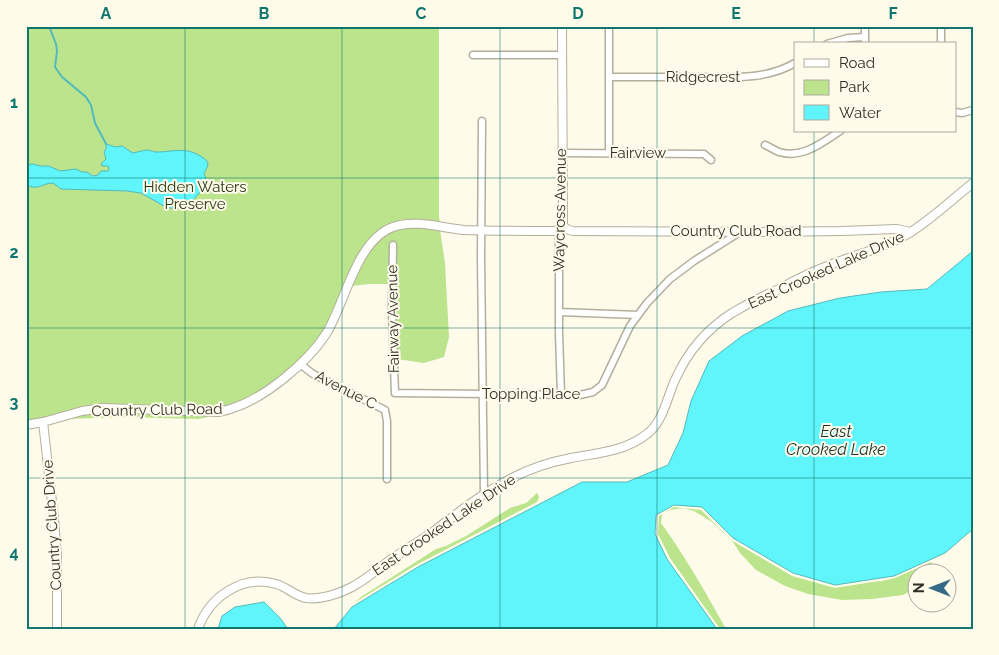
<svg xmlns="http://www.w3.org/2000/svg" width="999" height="655" viewBox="0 0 999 655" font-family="Raleway,sans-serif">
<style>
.green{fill:#bbe48c}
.water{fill:#60f5fb;stroke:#52babc}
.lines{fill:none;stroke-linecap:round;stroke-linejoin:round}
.stream{stroke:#52babc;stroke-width:2}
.minor-casing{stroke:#b4af9c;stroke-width:9}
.tertiary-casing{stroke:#b4af9c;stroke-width:10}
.minor{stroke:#fff;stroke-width:6}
.tertiary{stroke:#fff;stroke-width:8}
.grid{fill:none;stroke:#0f766e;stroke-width:1;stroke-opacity:0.55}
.labels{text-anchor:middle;stroke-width:4;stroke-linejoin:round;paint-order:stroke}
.street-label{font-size:15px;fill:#312f28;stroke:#fffbeb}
.park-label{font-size:15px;fill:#253510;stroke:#fffbeb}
.water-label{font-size:16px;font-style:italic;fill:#183233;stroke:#fffbeb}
.neatline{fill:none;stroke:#0f766e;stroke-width:2}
.grid-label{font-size:16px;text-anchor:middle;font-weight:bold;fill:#0f766e}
</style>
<rect width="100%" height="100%" fill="#fffbeb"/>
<!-- green -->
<path class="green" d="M 26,26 L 439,26 L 439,217 L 440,224 L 383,228 L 336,305 L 324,331 L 313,346 L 301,359 L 267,387 L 250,397 L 232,406 L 217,409 L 103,405 L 26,422 Z
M 410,227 L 440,230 L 445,263 L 449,337 L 444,357 L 424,363 L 397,359 C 397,334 398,308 389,284 L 369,284 L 351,286 C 359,266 372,238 394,230 C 399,228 405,228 410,227 Z
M 104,411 L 217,415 L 199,419 L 125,417 L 65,419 L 83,414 Z
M 537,493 L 539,497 L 537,502 L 416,565 L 354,603 L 361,597 L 436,549 L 446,546 L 466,536 L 510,508 L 526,503 Z
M 674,507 L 701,510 L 731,540 L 792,576 L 835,588 L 872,582 L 882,581 L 895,578 L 931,562 L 933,567 L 928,572 L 916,572 L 916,588 L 903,595 L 872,599 L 842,600 L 808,594 L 785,586 L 756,570 L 740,553 L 733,542 L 712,522 L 694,511 L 683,508 L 670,510 L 662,514 L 661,523 C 685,556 706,593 726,629 L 720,629 L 670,558 L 658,534 L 659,516 Z"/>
<!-- water -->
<path class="water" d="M 106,144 L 116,147 L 122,146 L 133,153 C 138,152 144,150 149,150 C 151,151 154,152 156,152 C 174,152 185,146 202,157 C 210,162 209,165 204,173 L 208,185 L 207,189 L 199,193 L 190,204 L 181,208 L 170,208 L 164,206 L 141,193 L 127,191 L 61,189 L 53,183 C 42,183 39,191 26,185 L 26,168 L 28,167 L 30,164 L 33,164 L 40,166 L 49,166 L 60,171 L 76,169 L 82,172 L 87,172 L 93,176 L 98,175 L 101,171 L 108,171 L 109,169 L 108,166 L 102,166 L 101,164 L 106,159 L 104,152 L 106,149 Z
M 973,251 L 973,529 L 945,553 L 894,576 L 835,585 L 793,573 L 733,538 L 702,507 L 674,505 L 656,515 L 655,534 L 667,559 L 717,629 L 334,629 L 352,607 L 418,567 L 582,482 L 627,482 L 668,465 L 683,433 L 691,401 L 709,361 L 742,336 L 788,311 L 840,298 L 881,292 L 927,289 Z
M 264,602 L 280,618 L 288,629 L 218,629 L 222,616 L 235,607 Z"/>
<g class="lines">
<!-- stream -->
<path class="stream" d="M 49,26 L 56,44 L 57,51 L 55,67 L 62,77 L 86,97 L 91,105 L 95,123 L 106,144"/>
<!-- minor casing -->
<g class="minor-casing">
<path id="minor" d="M 609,26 L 609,153
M 865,26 L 865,44
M 941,26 L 941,44
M 827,44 L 848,38 L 865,37
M 473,55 L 562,55
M 609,77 C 637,77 665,77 694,77 C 728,77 764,81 795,63
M 955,112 L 962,113 L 973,110
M 482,121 L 481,259 L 484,495
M 765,145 C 770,147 774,150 779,152 C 802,159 822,143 840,131
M 562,153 L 704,154 L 711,160
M 559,229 L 559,334 L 561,394
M 393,245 L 392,311 L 395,393 L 580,395 L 593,392 L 602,385 L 630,326 L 647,303 L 670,279 L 694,261 L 740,232
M 559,312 L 638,315
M 300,364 L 313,374 L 385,410 L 387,421 L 387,479"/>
</g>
<!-- tertiary casing -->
<g class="tertiary-casing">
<path id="tertiary" d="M 562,226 L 569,230 L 573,231 L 762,232 L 841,231 L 897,229 L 910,232
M 43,422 L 54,519 L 57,557 L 57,629
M 26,425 L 43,422 L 82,411 L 103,408 L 218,412 C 223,411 228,410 233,408 C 265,398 308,362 326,334 C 345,304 356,240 393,227 C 415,219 442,228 464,230 C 495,231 525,231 555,231 L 560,229 L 563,224 L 562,26
M 198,629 C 209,597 242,574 276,584 C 287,587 295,596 306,598 C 320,600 339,594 352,587 C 365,580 378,569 390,560 C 405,550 420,541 434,531 C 459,512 484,492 512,478 C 531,468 550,462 571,458 C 597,453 624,452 647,434 C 663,422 667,398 675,380 C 687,353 707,329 732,313 C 747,304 763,296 779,289 C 797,279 816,270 835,263 C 858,254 884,248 906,235 C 930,221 951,200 973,183"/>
</g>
<!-- minor -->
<use href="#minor" class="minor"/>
<!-- tertiary -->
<use href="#tertiary" class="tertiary"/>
</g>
<!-- grid -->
<path class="grid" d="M 185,26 L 185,629M 342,26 L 342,629M 500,26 L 500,629M 657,26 L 657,629M 814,26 L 814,44M 814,131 L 814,629M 26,178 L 973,178M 26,328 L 973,328M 26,478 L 973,478"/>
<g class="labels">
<!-- street labels -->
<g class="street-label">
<text x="703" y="82">Ridgecrest</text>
<text x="638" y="158">Fairview</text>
<text transform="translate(560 210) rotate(-89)" y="5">Waycross Avenue</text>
<text x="736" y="236">Country Club Road</text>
<text transform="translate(826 270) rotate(-24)" y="5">East Crooked Lake Drive</text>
<text transform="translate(393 319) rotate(-91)" y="5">Fairway Avenue</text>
<text transform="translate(346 390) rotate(27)" y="5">Avenue C</text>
<text x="531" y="399">Topping Place</text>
<text transform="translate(157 410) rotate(-1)" y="5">Country Club Road</text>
<text transform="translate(52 525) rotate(-94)" y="5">Country Club Drive</text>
<text transform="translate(444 525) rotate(-34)" y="5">East Crooked Lake Drive</text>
</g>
<!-- park labels -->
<g class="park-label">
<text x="195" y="192">Hidden Waters<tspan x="195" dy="17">Preserve</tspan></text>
</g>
<!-- water labels -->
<g class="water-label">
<text x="836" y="437">East<tspan x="836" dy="18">Crooked Lake</tspan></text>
</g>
</g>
<!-- border -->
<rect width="999" height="655" fill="none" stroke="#fffbeb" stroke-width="55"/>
<!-- legend -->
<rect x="794" y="42" width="162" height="90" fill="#fffbeb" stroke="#ada99d"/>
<rect x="804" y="59" width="25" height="8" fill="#ffffff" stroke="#ada99d"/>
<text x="839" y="68" font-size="15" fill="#312f28">Road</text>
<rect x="804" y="80" width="25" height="15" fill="#bbe48c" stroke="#ada99d"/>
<text x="839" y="92" font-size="15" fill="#312f28">Park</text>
<rect x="804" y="105" width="25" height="15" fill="#60f5fb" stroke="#ada99d"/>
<text x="839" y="118" font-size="15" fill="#312f28">Water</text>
<!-- north arrow -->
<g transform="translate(932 588) rotate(270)"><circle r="24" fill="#fffbeb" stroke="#ada99d"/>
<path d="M0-4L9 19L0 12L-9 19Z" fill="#366a86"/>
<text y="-8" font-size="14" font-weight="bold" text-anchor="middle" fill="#312f28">N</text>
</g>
<rect x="28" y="28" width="944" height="600" class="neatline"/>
<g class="grid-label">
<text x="106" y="19">A</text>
<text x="264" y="19">B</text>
<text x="421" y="19">C</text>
<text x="578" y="19">D</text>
<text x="736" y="19">E</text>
<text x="893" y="19">F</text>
<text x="14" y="108">1</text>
<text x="14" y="258">2</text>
<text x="14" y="408">3</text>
<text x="14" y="558">4</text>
</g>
</svg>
